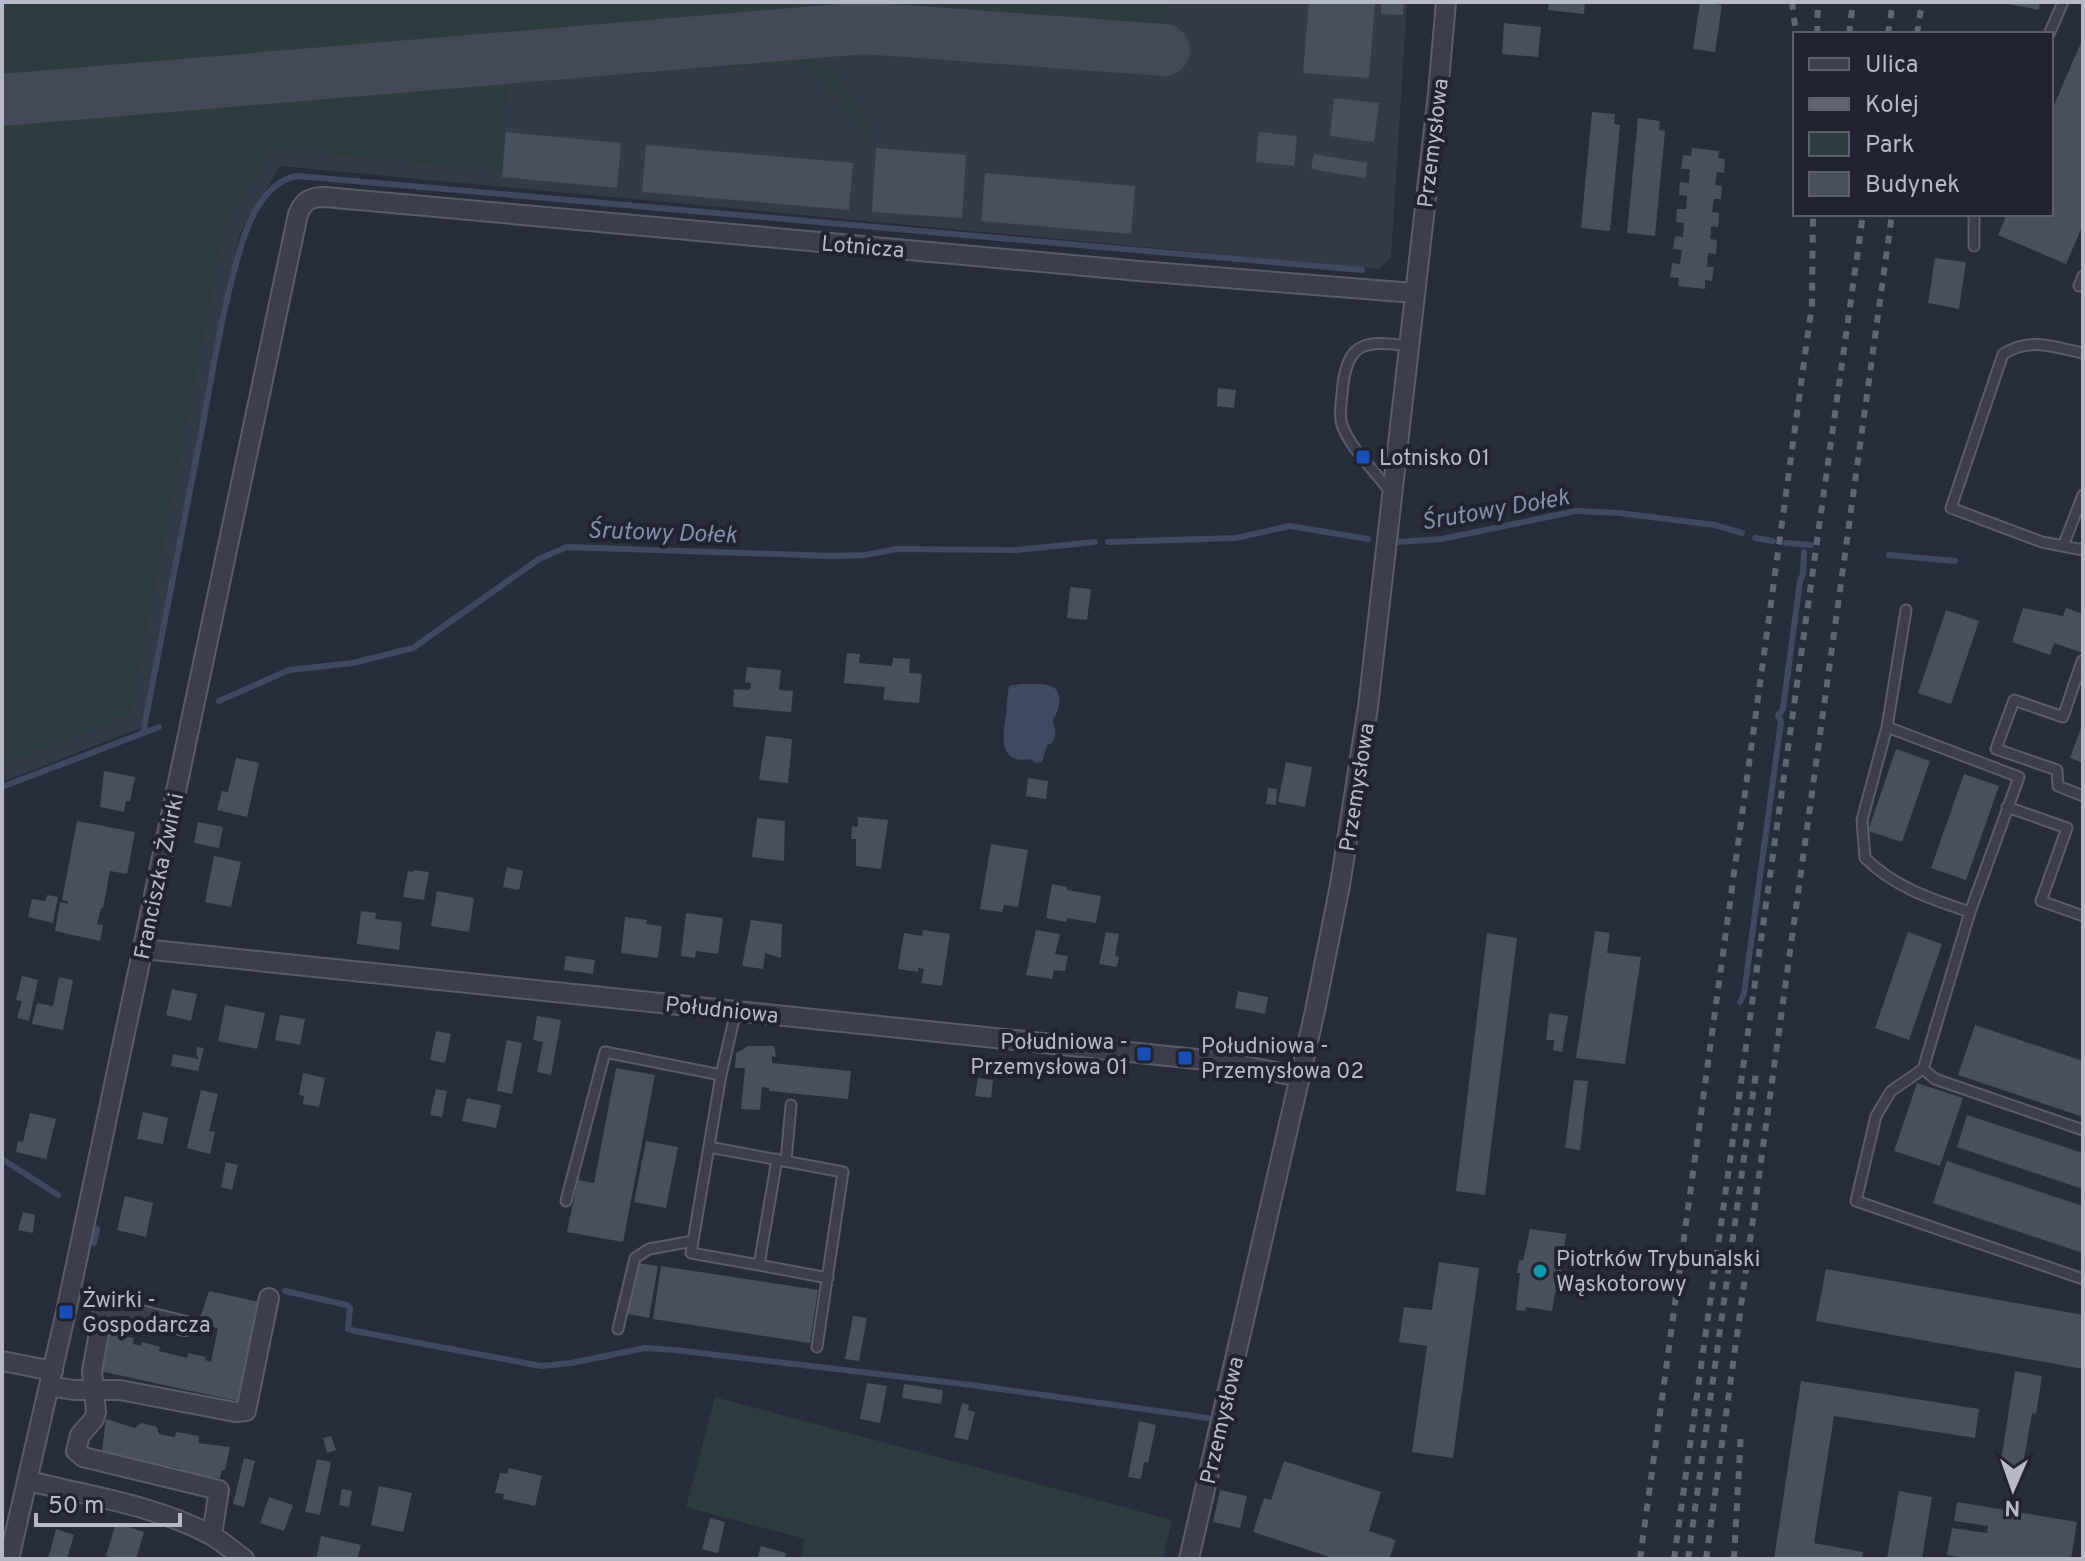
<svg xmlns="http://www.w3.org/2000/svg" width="2085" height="1561" viewBox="0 0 2085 1561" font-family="Overpass,sans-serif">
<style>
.airport{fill:#353a47}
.green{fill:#2d3d3f}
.water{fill:#3f4961}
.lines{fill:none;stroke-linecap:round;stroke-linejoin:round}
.stream{stroke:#3f4961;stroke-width:6}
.taxiway{stroke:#434956;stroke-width:52}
.building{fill:#48505e}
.lane-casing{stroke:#585d69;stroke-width:13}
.street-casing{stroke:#585d69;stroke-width:22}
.lane{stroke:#3a3f4b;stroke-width:9}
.street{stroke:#3a3f4b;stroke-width:18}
.rail{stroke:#5f6573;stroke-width:6;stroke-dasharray:8 8;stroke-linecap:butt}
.transit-dot{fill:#1a4fb4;stroke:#1f2430;stroke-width:3}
.culture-dot{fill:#0f9aa8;stroke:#1f2430;stroke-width:3}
.labels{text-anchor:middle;stroke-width:8;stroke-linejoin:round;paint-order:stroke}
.street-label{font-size:22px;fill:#b6bac6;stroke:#1f2430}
.poi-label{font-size:22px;fill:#b6bac6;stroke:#1f2430;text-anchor:start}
.water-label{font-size:24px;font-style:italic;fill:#828eaa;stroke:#1f2430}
</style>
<rect width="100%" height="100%" fill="#272d3a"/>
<!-- airport -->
<path class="airport" d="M 2,2 L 1407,2 L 1391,257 L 1379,269 L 280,166 L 240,233 L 143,727 L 2,782 Z"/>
<!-- green -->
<path class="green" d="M 2,2 L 1168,2 L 1165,40 L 911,19 L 865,18 L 2,90 Z
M 790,46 L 836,73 L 861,110 L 876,148 L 805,63 L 508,82 L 501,171 L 273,149 L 226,222 L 130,715 L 2,765 L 2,120 L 391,87 Z
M 715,1397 L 1172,1520 L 1163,1559 L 801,1559 L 805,1539 L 686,1507 Z"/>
<!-- water -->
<path class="water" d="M 1021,684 C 1029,684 1040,683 1048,685 C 1065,689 1060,710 1053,719 C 1053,730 1059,729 1052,743 L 1047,745 L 1042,762 L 1035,763 L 1031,759 C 997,765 1003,735 1006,713 C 1007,704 1007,695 1009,686 Z"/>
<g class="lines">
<!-- stream -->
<path class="stream" d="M 1755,538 L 1773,541
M 1108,542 L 1236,538 L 1290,526 L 1368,539
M 1397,542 L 1442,539 L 1576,511 L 1619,513 L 1715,525 L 1742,533
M 1786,543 L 1811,545
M 1889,555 L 1955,561
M 219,701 L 289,670 L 353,663 L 413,648 L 539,559 L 567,547 L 832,556 L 865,555 L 897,549 L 1016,550 L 1095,542
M 143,733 C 162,633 182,533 201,434 C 213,370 224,298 244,237 C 253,211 269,181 297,176 L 1362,270
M 2,787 L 159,727
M 1740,1002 L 1744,994 L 1781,722 L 1778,715 L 1783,709 L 1800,581 L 1803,574 L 1804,552
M 2,1159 L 58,1195
M 94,1243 L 97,1229
M 285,1291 L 347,1305 L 350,1308 L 348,1329 L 355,1331 L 541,1366 L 571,1363 L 645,1348 L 675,1350 L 971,1385 L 1208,1418"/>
<!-- taxiway -->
<path class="taxiway" d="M 2,100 L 864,28 L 1164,50"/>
</g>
<!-- building -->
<path class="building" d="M 1309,2 L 1375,2 L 1369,78 L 1303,73 Z
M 1381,2 L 1404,2 L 1403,15 L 1381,14 Z
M 1549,2 L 1585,2 L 1584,14 L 1548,10 Z
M 1700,2 L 1722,5 L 1715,52 L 1693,49 Z
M 1998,2 L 2040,2 L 2039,10 Z
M 1504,23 L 1541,27 L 1538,57 L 1502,54 Z
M 2083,38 L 2083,225 L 2066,264 L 1998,235 L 2007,214 L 2051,214 L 2051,112 Z
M 1334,98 L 1379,103 L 1374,142 L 1330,136 Z
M 1592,112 L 1615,114 L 1614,124 L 1620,125 L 1610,231 L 1581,228 Z
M 1638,118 L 1660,121 L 1659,130 L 1665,131 L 1655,236 L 1627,233 Z
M 506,132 L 621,143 L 617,188 L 502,177 Z
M 1259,132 L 1297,136 L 1294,166 L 1256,162 Z
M 646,145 L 853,163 L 849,210 L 642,192 Z
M 876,148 L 966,155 L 962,218 L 872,212 Z
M 1692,148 L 1719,151 L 1718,158 L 1725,159 L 1724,173 L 1717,172 L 1715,185 L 1722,186 L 1721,199 L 1714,199 L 1712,212 L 1719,213 L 1718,227 L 1711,226 L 1710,239 L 1717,240 L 1716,254 L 1708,253 L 1707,267 L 1714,267 L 1712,281 L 1705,280 L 1705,289 L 1678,286 L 1679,278 L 1670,277 L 1672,263 L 1680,264 L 1682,250 L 1673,249 L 1675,236 L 1683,237 L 1684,223 L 1676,222 L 1677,209 L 1686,209 L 1687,196 L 1679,195 L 1680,182 L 1689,183 L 1690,169 L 1681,169 L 1683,155 L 1691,156 Z
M 1314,154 L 1367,163 L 1365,178 L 1311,169 Z
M 985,173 L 1135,186 L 1131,234 L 981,221 Z
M 1935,258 L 1966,262 L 1959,309 L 1928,303 Z
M 1218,388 L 1236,390 L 1234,408 L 1217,406 Z
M 1070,587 L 1091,589 L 1087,620 L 1067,618 Z
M 2023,608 L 2063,616 L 2066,608 L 2083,614 L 2083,653 L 2054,643 L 2050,655 L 2012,642 Z
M 1946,610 L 1979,621 L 1951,704 L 1918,693 Z
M 847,653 L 860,654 L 859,663 L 892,666 L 893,658 L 910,659 L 909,673 L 922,674 L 919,703 L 883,700 L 885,687 L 844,683 Z
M 747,667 L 781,670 L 779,690 L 793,691 L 791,712 L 733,707 L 734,689 L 750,690 L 751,683 L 745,682 Z
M 2083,722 L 2083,763 L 2070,758 Z
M 766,736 L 792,739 L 788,783 L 759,780 Z
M 1896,749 L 1930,761 L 1902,842 L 1868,831 Z
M 236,758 L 259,763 L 247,817 L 217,810 L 222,791 L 228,792 Z
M 1286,762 L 1312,767 L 1305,807 L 1278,802 Z
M 104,771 L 135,777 L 130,801 L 126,801 L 124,812 L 100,807 Z
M 1964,774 L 1999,786 L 1966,880 L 1931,868 Z
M 1028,778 L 1048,781 L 1046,799 L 1026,796 Z
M 1268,788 L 1277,789 L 1276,805 L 1266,804 Z
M 858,817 L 888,820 L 881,869 L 856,866 L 856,839 L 851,839 L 852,826 L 858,827 Z
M 757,818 L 785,821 L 784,861 L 752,857 Z
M 77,821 L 135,832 L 127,874 L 110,871 L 103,908 L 101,908 L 97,924 L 103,925 L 100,941 L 55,931 L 60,902 L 68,904 L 68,901 L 62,900 Z
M 198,822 L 223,827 L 219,848 L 194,843 Z
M 991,844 L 1028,850 L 1018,907 L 1004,905 L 1002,912 L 980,909 Z
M 214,856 L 241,862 L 231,907 L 205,902 Z
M 507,867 L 523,871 L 519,890 L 503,887 Z
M 413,870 L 429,872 L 424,900 L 403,897 L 408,871 L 413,872 Z
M 1052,884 L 1067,887 L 1067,890 L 1101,896 L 1096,923 L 1067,918 L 1066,922 L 1046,918 Z
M 437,891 L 474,898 L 469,932 L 431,926 Z
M 47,895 L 58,897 L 53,923 L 28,917 L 32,899 L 45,901 Z
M 361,911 L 376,913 L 375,919 L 402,922 L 399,950 L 357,944 Z
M 686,913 L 723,918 L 718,954 L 696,951 L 695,958 L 681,956 Z
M 625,917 L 647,920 L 646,924 L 662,926 L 658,958 L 621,953 Z
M 751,920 L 782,924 L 781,958 L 765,953 L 763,969 L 742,966 Z
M 923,930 L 950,934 L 942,986 L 921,983 L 924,969 L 918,968 L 918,972 L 898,969 L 904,933 L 922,936 Z
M 1036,930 L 1060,934 L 1055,954 L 1068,956 L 1065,971 L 1054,970 L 1052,979 L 1026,975 Z
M 1595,931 L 1610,933 L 1607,953 L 1641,957 L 1625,1064 L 1576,1058 Z
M 1106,932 L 1119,934 L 1115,956 L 1119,957 L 1117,967 L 1099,964 Z
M 1908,932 L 1942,944 L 1909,1040 L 1875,1028 Z
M 1487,933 L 1517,938 L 1485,1195 L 1456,1191 Z
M 566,956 L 595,960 L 593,974 L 564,970 Z
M 22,976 L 38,980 L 29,1021 L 17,1018 L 22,1001 L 16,1000 Z
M 59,977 L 73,980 L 63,1030 L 32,1024 L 37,1003 L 53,1006 Z
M 172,989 L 197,994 L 191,1021 L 166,1015 Z
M 1238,991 L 1268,997 L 1265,1014 L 1235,1008 Z
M 225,1005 L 265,1013 L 257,1049 L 218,1041 Z
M 1549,1013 L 1568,1016 L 1562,1052 L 1553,1050 L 1554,1040 L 1546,1040 Z
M 280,1015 L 305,1019 L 300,1045 L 275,1040 Z
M 537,1016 L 561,1020 L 551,1075 L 537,1072 L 543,1042 L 533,1040 Z
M 1975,1025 L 2083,1061 L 2083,1117 L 1958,1075 Z
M 436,1031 L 451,1034 L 445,1063 L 430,1060 Z
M 507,1040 L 522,1043 L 512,1094 L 497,1091 Z
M 748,1046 L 774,1046 L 776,1057 L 772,1056 L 772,1063 L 851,1071 L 848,1099 L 769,1091 L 769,1088 L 762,1087 L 760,1110 L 741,1109 L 745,1068 L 735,1068 L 736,1053 Z
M 197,1047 L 204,1048 L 198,1071 L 171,1066 L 173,1054 L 198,1059 L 198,1056 L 196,1055 Z
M 616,1068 L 655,1075 L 623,1242 L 567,1232 L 578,1180 L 594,1183 Z
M 303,1073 L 325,1078 L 319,1107 L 303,1104 L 304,1096 L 299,1095 Z
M 978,1078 L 993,1080 L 991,1098 L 975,1096 Z
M 1574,1080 L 1588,1081 L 1580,1150 L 1565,1148 Z
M 1917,1083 L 1963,1098 L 1940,1166 L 1894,1151 Z
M 436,1089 L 447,1091 L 442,1117 L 430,1115 Z
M 201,1090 L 218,1094 L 209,1131 L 215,1132 L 210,1154 L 187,1148 Z
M 467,1098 L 501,1105 L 496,1128 L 462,1121 Z
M 143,1112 L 168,1118 L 163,1144 L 137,1139 Z
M 30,1113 L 56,1119 L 46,1159 L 16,1152 L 18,1141 L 23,1142 Z
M 1967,1115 L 2083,1153 L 2083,1189 L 1957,1147 Z
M 646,1141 L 678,1147 L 666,1208 L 634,1202 Z
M 1947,1161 L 2083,1206 L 2083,1253 L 1933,1203 Z
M 226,1162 L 238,1165 L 232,1190 L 221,1187 Z
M 125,1196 L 153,1203 L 146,1237 L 117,1230 Z
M 23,1212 L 35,1215 L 33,1233 L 18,1230 Z
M 1530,1229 L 1566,1234 L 1561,1277 L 1557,1292 L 1555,1292 L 1552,1311 L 1526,1307 L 1525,1311 L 1516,1310 L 1520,1273 L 1517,1273 L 1519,1260 L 1523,1261 Z
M 1439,1262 L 1479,1268 L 1453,1458 L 1412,1452 L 1427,1346 L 1399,1342 L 1404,1307 L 1432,1310 Z
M 637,1263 L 658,1266 L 649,1318 L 628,1314 Z
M 661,1266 L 818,1290 L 810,1343 L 653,1319 Z
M 1826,1269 L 2083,1315 L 2083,1369 L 1816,1321 Z
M 209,1291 L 259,1302 L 237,1401 L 100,1371 L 108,1333 L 134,1338 L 133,1344 L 141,1346 L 142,1342 L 160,1347 L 159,1351 L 187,1358 L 188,1353 L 206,1357 L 205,1360 L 211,1362 L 218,1328 L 198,1324 Z
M 853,1316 L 867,1318 L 859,1361 L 845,1359 Z
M 2015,1371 L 2042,1376 L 2036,1414 L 2032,1413 L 2022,1470 L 2000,1467 Z
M 1801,1381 L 1979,1409 L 1975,1438 L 1834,1416 L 1814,1543 L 1863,1552 L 1862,1559 L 1774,1559 Z
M 867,1383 L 887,1386 L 880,1423 L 860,1419 Z
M 904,1384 L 943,1390 L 941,1404 L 902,1398 Z
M 962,1403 L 969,1405 L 968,1410 L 975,1412 L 968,1440 L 954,1437 Z
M 106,1419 L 135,1428 L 141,1423 L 157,1427 L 159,1434 L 175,1437 L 176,1432 L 199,1436 L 198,1443 L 230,1447 L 225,1470 L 222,1470 L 220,1478 L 200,1476 L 179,1471 L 179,1468 L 127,1459 L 127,1457 L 102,1451 Z
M 1139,1421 L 1156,1425 L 1148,1463 L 1144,1462 L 1141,1479 L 1128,1477 Z
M 331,1436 L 336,1450 L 327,1453 L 323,1438 Z
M 244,1458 L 255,1461 L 244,1507 L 233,1504 Z
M 317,1459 L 331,1462 L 320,1515 L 305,1512 Z
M 1284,1461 L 1381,1492 L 1369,1531 L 1396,1540 L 1389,1559 L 1336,1559 L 1253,1532 L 1264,1498 L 1271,1500 Z
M 509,1468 L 542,1476 L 535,1506 L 503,1499 L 504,1494 L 495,1493 L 500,1473 L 507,1474 Z
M 379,1486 L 412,1493 L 403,1532 L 371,1525 Z
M 342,1489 L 352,1491 L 349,1507 L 339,1505 Z
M 1220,1490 L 1247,1496 L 1240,1528 L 1213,1522 Z
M 1899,1491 L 1932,1497 L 1922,1559 L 1887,1559 Z
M 269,1497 L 293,1505 L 284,1531 L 260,1523 Z
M 1957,1502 L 2077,1522 L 2071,1559 L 1969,1559 L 1947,1555 L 1952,1528 L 1987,1533 L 1988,1526 L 1954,1521 Z
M 710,1518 L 725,1522 L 718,1553 L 702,1549 Z
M 116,1523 L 144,1532 L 136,1559 L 118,1559 L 106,1556 Z
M 56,1529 L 74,1535 L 67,1559 L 48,1559 Z
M 321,1536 L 361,1545 L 357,1559 L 316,1559 Z
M 761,1546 L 786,1553 L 784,1559 L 757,1559 Z"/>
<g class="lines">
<!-- lane casing -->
<g class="lane-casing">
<path id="lane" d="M 2049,34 L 2063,2
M 1974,214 L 1974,246
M 2079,286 L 2083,276
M 2083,353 C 2052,347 2032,337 2003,354 L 1951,508 L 2042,542 L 2083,550
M 1390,492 C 1375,470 1351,450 1342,425 C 1339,415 1341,404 1342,394 C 1346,344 1361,339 1408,346
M 2063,546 L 2083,495
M 1906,610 L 1887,727 L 1862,820 L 1865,858 C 1894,887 1931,899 1970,912
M 2082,661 L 2063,717 L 2014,700 L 1996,749 L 2057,770 L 2058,786 L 2083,796
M 1887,727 L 2019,777 L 1970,912 L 1923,1069 L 1891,1091 L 1876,1116 L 1856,1201 L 2083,1279
M 2007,807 L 2067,828 L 2041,901 L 2083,916
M 736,1011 L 721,1075 L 691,1253 L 759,1265 L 777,1159
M 1923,1069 L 1935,1079 L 2083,1130
M 709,1147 L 843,1172 L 817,1347
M 786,1161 L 791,1105
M 566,1201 L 605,1052 L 721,1075
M 759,1265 L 828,1278
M 618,1329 L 635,1258 L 649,1249 L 693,1241"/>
</g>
<!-- street casing -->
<g class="street-casing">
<path id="street" d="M 143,949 L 1225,1062 L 1300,1077
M 185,1326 L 104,1306 L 92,1371 L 96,1412 L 94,1419 L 80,1435 L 76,1451 L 83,1457 L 219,1490 L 212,1535
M 2,1361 L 53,1371
M 49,1386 L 74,1390 L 120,1390 L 235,1412 L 246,1411 L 269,1298
M 29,1481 C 88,1496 154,1505 209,1534 C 221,1540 233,1551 244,1559
M 9,1559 L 66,1312 L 298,214 C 304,200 311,197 325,197 L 1139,271 L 1414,293
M 1189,1559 L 1315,1011 L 1340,885 L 1368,707 L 1438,93 L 1446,2"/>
</g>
<!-- lane -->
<use href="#lane" class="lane"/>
<!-- street -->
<use href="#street" class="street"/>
<!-- rail -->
<path class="rail" d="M 1792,2 L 1796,34
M 1817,34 L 1818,2
M 1849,34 L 1853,2
M 1888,34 L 1893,2
M 1917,34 L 1922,2
M 1640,1559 L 1812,304 L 1813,214
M 1674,1559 L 1863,214
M 1688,1559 L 1756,1072
M 1706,1559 L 1892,214
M 1734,1559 L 1741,1431"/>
</g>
<!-- markers -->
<g class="transit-dot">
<rect x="1355" y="449" width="16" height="16" rx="4"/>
<rect x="1136" y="1046" width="16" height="16" rx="4"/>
<rect x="1177" y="1050" width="16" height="16" rx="4"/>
<rect x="58" y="1304" width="16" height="16" rx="4"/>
</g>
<circle class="culture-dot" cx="1540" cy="1271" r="8"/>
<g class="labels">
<!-- street labels -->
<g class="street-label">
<text transform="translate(1432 143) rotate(-83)" y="8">Przemysłowa</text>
<text transform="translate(863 246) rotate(5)" y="8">Lotnicza</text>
<text transform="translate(1356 787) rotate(-81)" y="8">Przemysłowa</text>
<text transform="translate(158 876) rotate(-78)" y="8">Franciszka Żwirki</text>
<text transform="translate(722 1009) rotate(6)" y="8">Południowa</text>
<text transform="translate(1221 1420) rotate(-77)" y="8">Przemysłowa</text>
</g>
<!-- poi labels -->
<g class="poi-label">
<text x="1379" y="465">Lotnisko 01</text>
<text x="1128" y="1049" text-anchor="end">Południowa -<tspan x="1128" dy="25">Przemysłowa 01</tspan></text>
<text x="1201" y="1053">Południowa -<tspan x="1201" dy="25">Przemysłowa 02</tspan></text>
<text x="1556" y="1266">Piotrków Trybunalski<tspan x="1556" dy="25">Wąskotorowy</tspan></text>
<text x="82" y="1307">Żwirki -<tspan x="82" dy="25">Gospodarcza</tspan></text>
</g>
<!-- water labels -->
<g class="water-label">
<text transform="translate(1495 509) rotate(-10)" y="8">Śrutowy Dołek</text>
<text transform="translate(662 532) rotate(2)" y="8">Śrutowy Dołek</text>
</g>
</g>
<!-- border -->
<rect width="2085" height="1561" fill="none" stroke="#b6bac6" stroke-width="8"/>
<!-- legend -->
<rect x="1793" y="32" width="260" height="184" fill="#1f2430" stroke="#5b606c" stroke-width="2"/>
<rect x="1809" y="58" width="40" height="12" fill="#3a3f4b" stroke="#5b606c" stroke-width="2"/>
<text x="1865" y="72" font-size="24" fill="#b6bac6">Ulica</text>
<rect x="1809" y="98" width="40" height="12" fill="#5f6573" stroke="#5b606c" stroke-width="2"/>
<text x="1865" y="112" font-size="24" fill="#b6bac6">Kolej</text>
<rect x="1809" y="132" width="40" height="24" fill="#2d3d3f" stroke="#5b606c" stroke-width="2"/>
<text x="1865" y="152" font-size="24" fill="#b6bac6">Park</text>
<rect x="1809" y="172" width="40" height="24" fill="#48505e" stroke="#5b606c" stroke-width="2"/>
<text x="1865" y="192" font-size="24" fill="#b6bac6">Budynek</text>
<!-- north arrow -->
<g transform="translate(2013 1489) rotate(182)" stroke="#1f2430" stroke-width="6" paint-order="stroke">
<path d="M0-6L14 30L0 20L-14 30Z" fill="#b6bac6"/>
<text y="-12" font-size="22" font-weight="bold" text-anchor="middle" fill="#b6bac6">N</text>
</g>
<!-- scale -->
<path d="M36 1513v12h144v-12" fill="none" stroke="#b6bac6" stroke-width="4"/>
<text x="48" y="1513" font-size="24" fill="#b6bac6" stroke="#1f2430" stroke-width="6" paint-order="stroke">50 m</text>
</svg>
